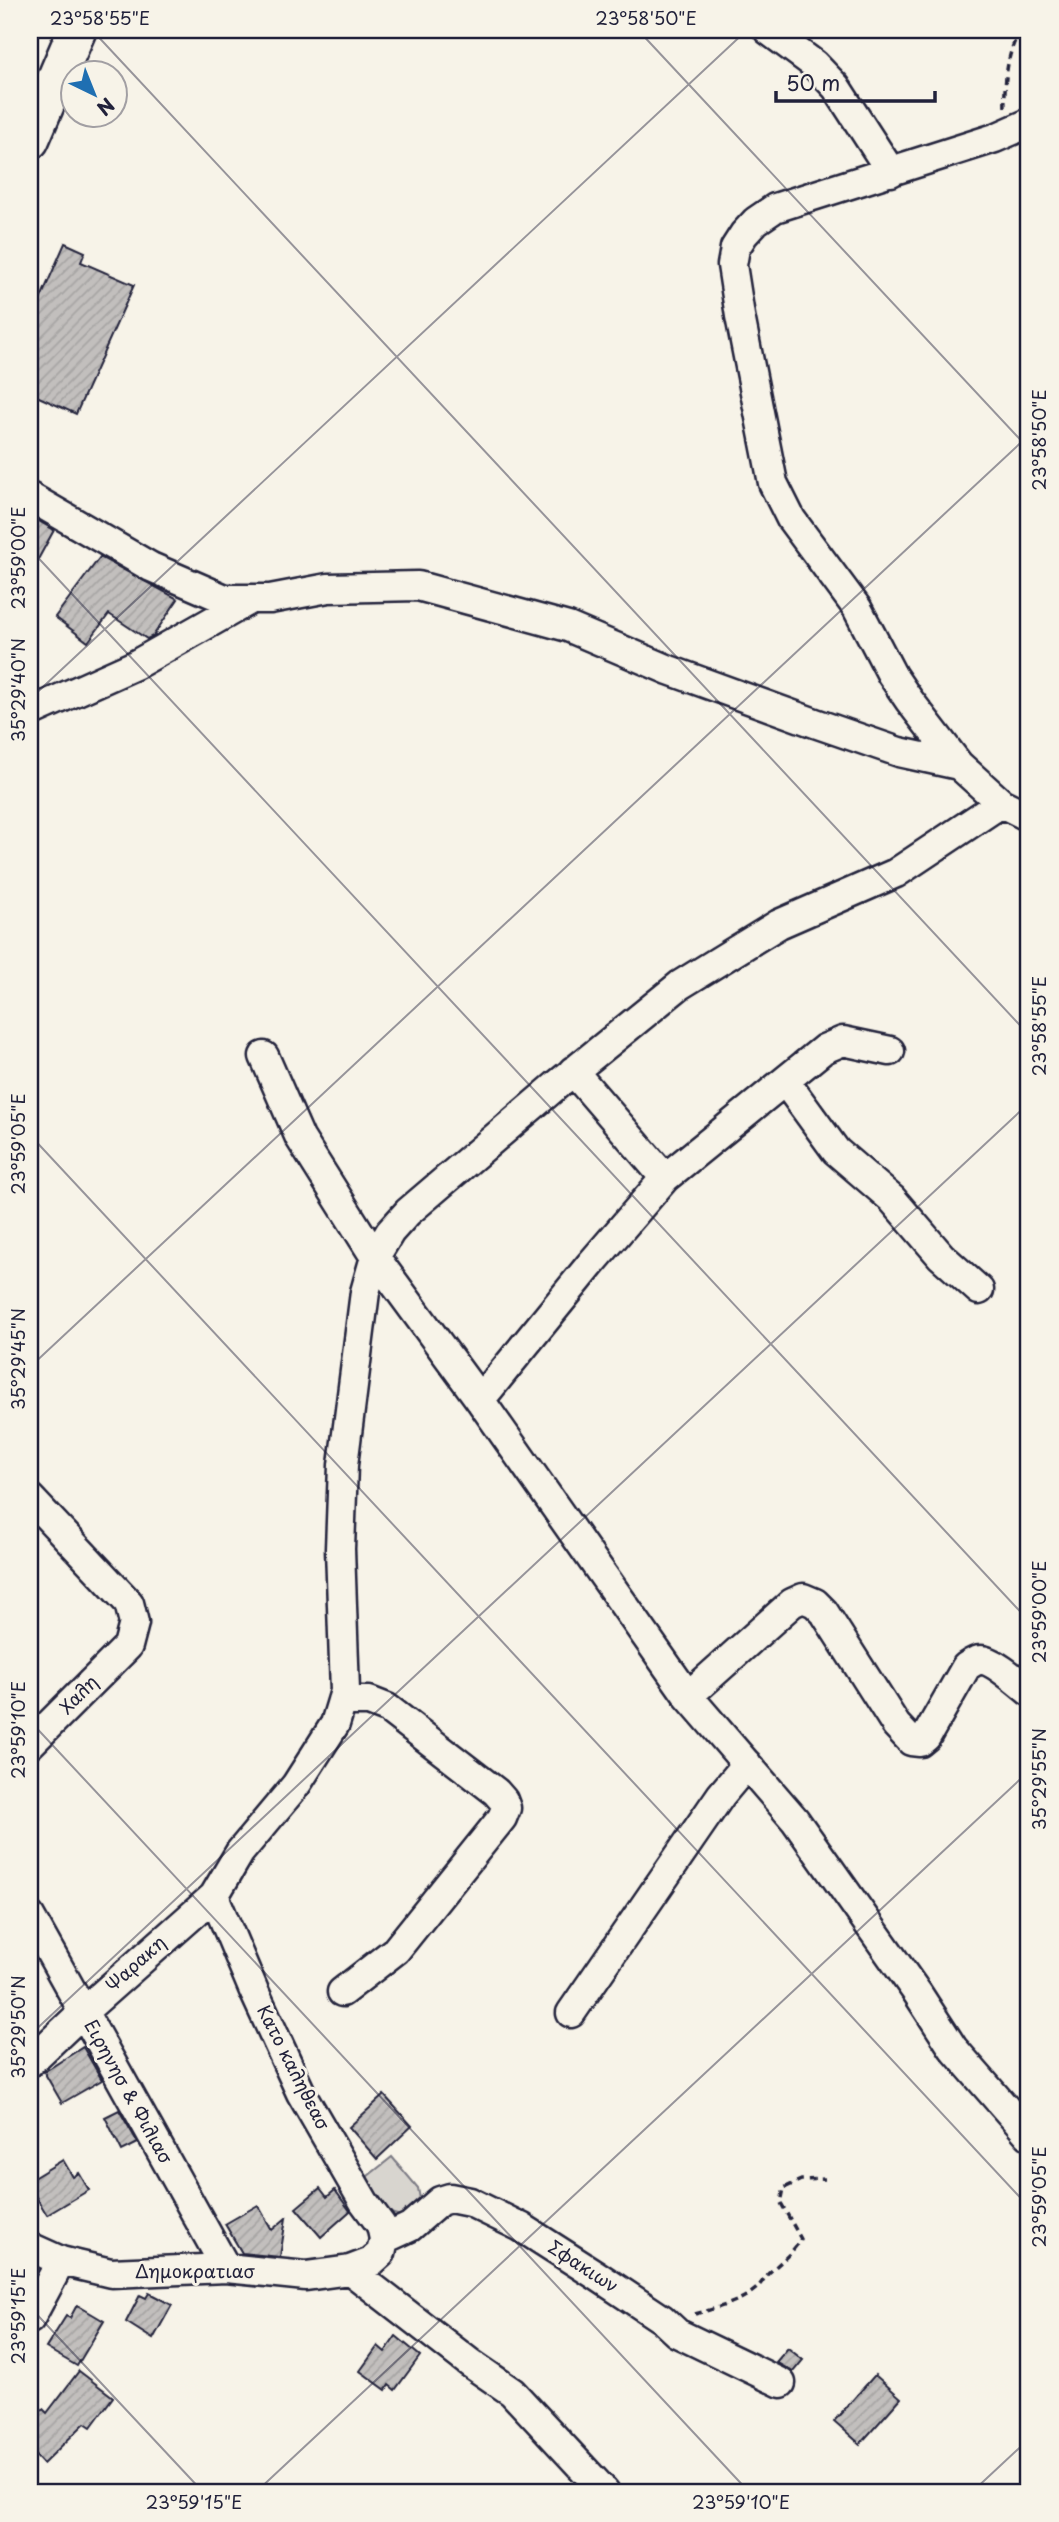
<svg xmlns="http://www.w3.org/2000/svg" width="1059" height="2522" viewBox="0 0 1059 2522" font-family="'Playpen Sans',sans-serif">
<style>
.green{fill:#d8d5cf;stroke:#7d7c85;stroke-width:2}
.building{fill:url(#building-hatch);stroke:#22223b;stroke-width:2}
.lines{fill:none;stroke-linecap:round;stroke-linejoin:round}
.minor-casing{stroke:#22223b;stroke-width:33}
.major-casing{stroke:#22223b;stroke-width:42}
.path{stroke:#22223b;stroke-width:3.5;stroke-dasharray:7 5;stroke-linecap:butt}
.minor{stroke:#f7f3e8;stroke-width:28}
.major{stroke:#f7f3e8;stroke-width:37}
.ticks{fill:none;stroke:#22223b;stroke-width:2;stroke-opacity:0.45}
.labels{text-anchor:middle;stroke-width:6;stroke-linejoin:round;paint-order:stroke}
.street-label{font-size:18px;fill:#22223b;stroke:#f7f3e8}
.neatline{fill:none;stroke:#22223b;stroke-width:2.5}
.ticks-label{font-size:18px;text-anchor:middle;fill:#22223b}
</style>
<defs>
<pattern id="building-hatch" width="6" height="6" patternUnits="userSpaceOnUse" patternTransform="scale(1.75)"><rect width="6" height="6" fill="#c2bfbd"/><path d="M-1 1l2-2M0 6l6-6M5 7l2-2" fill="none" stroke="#a6a4a3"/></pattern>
</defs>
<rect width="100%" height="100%" fill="#f7f3e8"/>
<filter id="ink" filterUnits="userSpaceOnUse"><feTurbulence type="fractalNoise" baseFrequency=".0143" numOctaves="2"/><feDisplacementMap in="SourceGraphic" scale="14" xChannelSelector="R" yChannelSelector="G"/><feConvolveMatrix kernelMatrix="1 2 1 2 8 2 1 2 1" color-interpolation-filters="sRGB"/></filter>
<g filter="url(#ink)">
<!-- green -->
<path class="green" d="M 392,2157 L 418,2188 L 420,2199 L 401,2216 L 387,2212 L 363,2180 Z"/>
<!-- building -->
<path class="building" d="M 65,243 L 85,252 L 81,262 L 134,285 L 76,414 L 30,393 L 30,323 Z
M 30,516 L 54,530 L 30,574 Z
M 100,557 L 178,599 L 153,636 L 147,639 L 109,614 L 88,642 L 55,617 Z
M 83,2047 L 102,2080 L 62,2103 L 44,2072 Z
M 384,2095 L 412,2126 L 377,2159 L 349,2127 Z
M 119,2110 L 138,2143 L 122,2151 L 105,2117 Z
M 63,2160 L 73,2177 L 79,2173 L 89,2190 L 47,2215 L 30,2187 L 30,2180 Z
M 320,2188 L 327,2197 L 335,2190 L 350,2211 L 321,2237 L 296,2208 Z
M 258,2205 L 272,2230 L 286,2218 L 280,2257 L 242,2253 L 225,2224 Z
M 149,2293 L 172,2305 L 153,2339 L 126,2322 L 140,2295 L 146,2298 Z
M 77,2305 L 104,2321 L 77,2366 L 46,2348 L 66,2316 L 70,2318 Z
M 396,2336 L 420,2356 L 395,2390 L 389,2385 L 386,2390 L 360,2371 L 378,2346 L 385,2352 Z
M 788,2348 L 803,2360 L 793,2372 L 776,2362 Z
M 79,2371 L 113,2397 L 91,2427 L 85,2423 L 43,2464 L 30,2450 L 30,2423 L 43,2409 L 47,2413 Z
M 875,2375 L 901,2398 L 860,2444 L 834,2421 Z"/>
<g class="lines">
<!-- minor casing -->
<g class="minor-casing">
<path id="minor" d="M 768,30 L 814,64 L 836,87 L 891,172
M 1029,123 L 995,138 L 775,208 L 756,221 L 744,234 L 735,248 L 732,265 L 740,316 L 773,483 L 791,519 L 857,608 L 892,675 L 909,700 L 959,765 L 1001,803 L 1029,817
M 30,497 L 151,567 L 225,599 L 270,599 L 328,588 L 418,586 L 568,627 L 669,670 L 815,723 L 899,752 L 959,765
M 30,712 L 135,665 L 248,601
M 264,1056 L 300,1138 L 375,1257 L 480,1400 L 688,1696 L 795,1820 L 918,1994 L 953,2048 L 1029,2135
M 573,1071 L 665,1178
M 785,1081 L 836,1151 L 892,1199 L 941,1256 L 979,1290
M 480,1400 L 590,1265 L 665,1178 L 824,1049 L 843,1041 L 890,1051
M 30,1498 L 129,1603 L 134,1623 L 128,1646 L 30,1744
M 688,1696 L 792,1603 L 803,1598 L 815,1603 L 824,1612 L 896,1725 L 911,1741 L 920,1742 L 926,1737 L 966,1667 C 970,1664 975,1660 981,1660 C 993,1660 1019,1683 1029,1691
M 342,1701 L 369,1701 L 387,1708 L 496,1792 L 503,1800 L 506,1808 L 502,1818 L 396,1950 L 342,1992
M 30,1916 L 226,2268
M 571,2013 L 721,1795 L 747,1764
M 30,2062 L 84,2011 L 214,1896 L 240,1852 L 296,1785 L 335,1724 L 345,1691 L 340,1549 L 343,1465 L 365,1292 L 375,1257 L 390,1232 L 408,1212 L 558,1084 L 680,985 L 779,924 L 896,873 L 1001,803
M 384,2239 L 410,2227 L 440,2201 L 450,2198 L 470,2202 L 521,2227 L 596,2275 L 662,2319 L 677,2333 L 781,2383
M 30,2247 L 61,2261 L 111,2273 L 226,2268 L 306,2276 L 350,2270 L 371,2262 L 381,2253 L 384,2239 L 381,2225 L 364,2202 L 301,2093 L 254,1991 L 214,1896
M 350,2270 L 470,2363 L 512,2392 L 605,2492
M 30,2319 L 61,2261"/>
</g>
<!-- major casing -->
<g class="major-casing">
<path id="major" d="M 30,140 L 77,30"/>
</g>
<!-- path -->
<path class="path" d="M 1005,107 C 1004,86 1007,46 1022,30
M 695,2314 C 716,2308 740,2303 757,2288 C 762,2283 765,2276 771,2271 C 783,2260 792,2253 801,2239 L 781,2203 L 784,2188 L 801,2180 L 825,2179"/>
<!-- minor -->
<use href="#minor" class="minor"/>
<!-- major -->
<use href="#major" class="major"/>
</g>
</g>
<!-- ticks -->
<path class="ticks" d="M 92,30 L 1029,1035M 638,30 L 1029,449M 30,549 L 1029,1621M 30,699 L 747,30M 30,1135 L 1029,2207M 30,1367 L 1029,435M 30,1721 L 749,2492M 30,2035 L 1029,1103M 30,2307 L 203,2492M 256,2492 L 1029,1771M 972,2492 L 1029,2439"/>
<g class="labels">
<!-- street labels -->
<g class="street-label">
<text transform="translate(79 1695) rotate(-45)" y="6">Χαλη</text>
<text transform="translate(136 1964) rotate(-42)" y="6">Ψαρακη</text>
<text transform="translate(293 2068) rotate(63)" y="6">Κατο καληθεασ</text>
<text transform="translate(128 2092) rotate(61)" y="6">Ειρηνησ &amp; Φιλιασ</text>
<text transform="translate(583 2267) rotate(33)" y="6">Σφακιων</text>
<text x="195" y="2278">Δημοκρατιασ</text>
</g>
</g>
<!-- margin -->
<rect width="1059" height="2522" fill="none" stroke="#f7f3e8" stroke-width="77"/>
<!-- north arrow -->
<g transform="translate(94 94) rotate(137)"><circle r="33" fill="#f7f3e8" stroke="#a29fa3" stroke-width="2"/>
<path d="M0-5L12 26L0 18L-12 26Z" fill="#1f6fb2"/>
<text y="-10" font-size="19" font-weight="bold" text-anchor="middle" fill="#22223b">N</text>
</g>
<!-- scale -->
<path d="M776 91v10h159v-10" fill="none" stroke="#22223b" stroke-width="3.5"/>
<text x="786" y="91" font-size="21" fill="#22223b" stroke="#f7f3e8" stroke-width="5" paint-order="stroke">50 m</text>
<rect x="38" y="38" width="982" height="2446" class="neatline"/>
<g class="ticks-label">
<text x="100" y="25">23°58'55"E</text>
<text x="646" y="25">23°58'50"E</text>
<text transform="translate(1040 440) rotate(-90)" y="6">23°58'50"E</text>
<text transform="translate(19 558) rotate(-90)" y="6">23°59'00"E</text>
<text transform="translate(19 690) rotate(-90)" y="6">35°29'40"N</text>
<text transform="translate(1040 1026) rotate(-90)" y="6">23°58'55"E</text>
<text transform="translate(19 1144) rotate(-90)" y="6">23°59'05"E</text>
<text transform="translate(19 1359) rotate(-90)" y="6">35°29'45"N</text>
<text transform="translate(1040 1612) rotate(-90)" y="6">23°59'00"E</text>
<text transform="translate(19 1730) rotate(-90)" y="6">23°59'10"E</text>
<text transform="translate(1040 1779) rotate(-90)" y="6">35°29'55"N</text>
<text transform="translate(19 2027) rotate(-90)" y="6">35°29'50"N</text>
<text transform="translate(1040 2197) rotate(-90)" y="6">23°59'05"E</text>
<text transform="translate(19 2316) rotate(-90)" y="6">23°59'15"E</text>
<text x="194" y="2509">23°59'15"E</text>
<text x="741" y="2509">23°59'10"E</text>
</g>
</svg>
